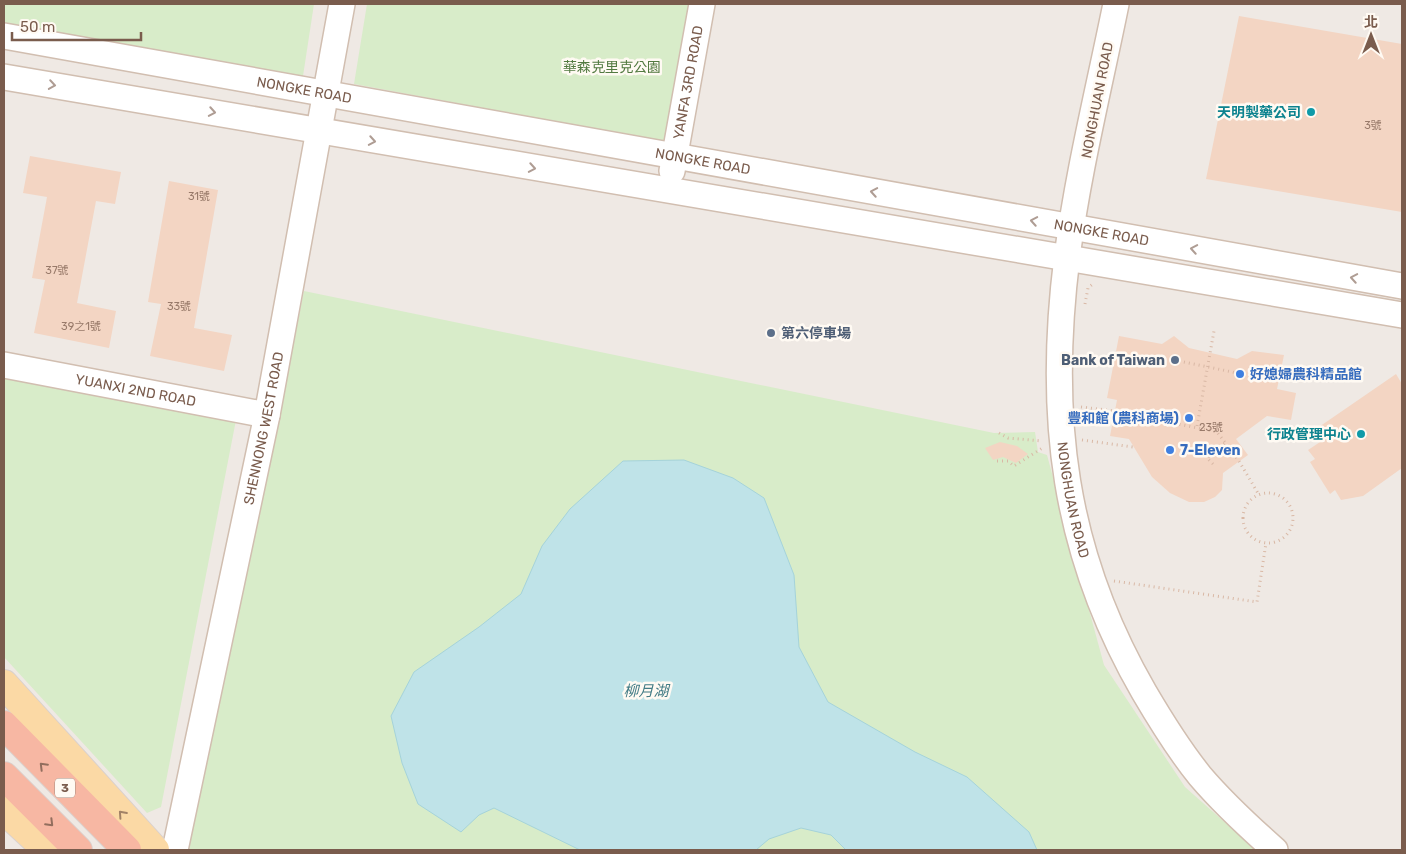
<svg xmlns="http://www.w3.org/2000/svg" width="1406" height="854" viewBox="0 0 1406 854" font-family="Rubik,'Noto Sans TC',sans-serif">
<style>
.industrial{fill:#efe9e4}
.green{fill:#d8ecc9}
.water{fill:#bfe3e8;stroke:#a5d3da}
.building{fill:#f3d5c3}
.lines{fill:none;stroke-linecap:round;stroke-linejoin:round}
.minor-casing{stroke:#d1beb0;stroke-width:28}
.major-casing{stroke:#dad1cd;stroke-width:30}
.highway-casing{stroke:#dad1cd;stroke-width:30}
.path{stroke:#d9b8a5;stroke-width:3;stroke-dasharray:1 4;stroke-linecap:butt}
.minor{stroke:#fff;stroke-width:25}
.major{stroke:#fbd9a5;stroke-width:28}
.highway{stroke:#f7b7a3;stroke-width:28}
.oneway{stroke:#af9d94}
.oneway2{stroke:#936e5e}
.oneway3{stroke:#a18267}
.culture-dot{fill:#0f9aa8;stroke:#fffaf3;stroke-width:2}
.service-dot{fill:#5c6f8a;stroke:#fffaf3;stroke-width:2}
.shop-dot{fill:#3f7fe0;stroke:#fffaf3;stroke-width:2}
.labels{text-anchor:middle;stroke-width:5;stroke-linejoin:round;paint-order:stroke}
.number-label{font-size:11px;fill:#987a6a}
.shield{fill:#fffaf3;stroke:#a28b7f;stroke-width:1}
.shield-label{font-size:12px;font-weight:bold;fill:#7a5c4d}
.park-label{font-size:14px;fill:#537a41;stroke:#fffaf3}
.street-label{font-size:14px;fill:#7a5c4d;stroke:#fffaf3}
.culture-label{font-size:14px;font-weight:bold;fill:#0d838f;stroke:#fffaf3;text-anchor:end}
.service-label{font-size:14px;font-weight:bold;fill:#4e5e75;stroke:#fffaf3;text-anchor:start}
.shop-label{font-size:14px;font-weight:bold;fill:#366cbe;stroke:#fffaf3;text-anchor:start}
.water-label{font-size:15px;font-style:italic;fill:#437c86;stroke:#fffaf3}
</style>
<rect width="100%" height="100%" fill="#fdf6ec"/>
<!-- industrial -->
<path class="industrial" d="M 4,4 L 1402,4 L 1402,850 L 4,850 Z"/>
<!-- green -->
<path class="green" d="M 4,4 L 314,4 L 303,76 L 4,24 Z
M 367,4 L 689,4 L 665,142 L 354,84 Z
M 304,291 L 994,433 L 1035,432 L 1038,452 L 1047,455 L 1104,665 L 1185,787 L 1256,850 L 188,850 Z
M 4,376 L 236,420 L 161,807 L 147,813 L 4,657 Z"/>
<!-- water -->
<path class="water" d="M 684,460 L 733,478 L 764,498 L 794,575 L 799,647 L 828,702 L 915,752 L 967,777 L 1029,832 L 1037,850 L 846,850 L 831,835 L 801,828 L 769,839 L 756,850 L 580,850 L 494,808 L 479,815 L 461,832 L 418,804 L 402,763 L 391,716 L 414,672 L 479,627 L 521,594 L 542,546 L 570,509 L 623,461 Z"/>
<!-- building -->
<path class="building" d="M 1239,16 L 1402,44 L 1402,212 L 1206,179 Z
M 30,156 L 121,172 L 115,204 L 96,201 L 77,303 L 116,311 L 109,348 L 34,333 L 45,280 L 32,278 L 47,197 L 23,193 Z
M 169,181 L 218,190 L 194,328 L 232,335 L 224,371 L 150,356 L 161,304 L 148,302 Z
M 1119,336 L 1162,344 L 1174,336 L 1189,348 L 1237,359 L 1252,351 L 1284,355 L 1277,389 L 1296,393 L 1291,420 L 1267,416 L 1236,439 L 1248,455 L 1223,473 L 1222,490 L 1215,497 L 1204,502 L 1189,502 L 1170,493 L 1152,477 L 1129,439 L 1110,436 L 1117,400 L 1107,398 Z
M 1396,374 L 1402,384 L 1402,468 L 1363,496 L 1341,500 L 1335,490 L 1330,494 L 1310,462 L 1315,459 L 1308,450 L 1323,440 L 1316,429 Z
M 1000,442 L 1017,446 L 1028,454 L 1016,463 L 1003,457 L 993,460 L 985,448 Z"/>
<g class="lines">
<!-- minor casing -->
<g class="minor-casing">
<g id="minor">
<path id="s1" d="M 1116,4 C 1099,88 1078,172 1067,257 C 1047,416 1063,552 1144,692 C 1161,721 1179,750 1200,776 C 1223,803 1249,827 1275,850"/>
<path id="s2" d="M 4,36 L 1402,286"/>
<path d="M 4,77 L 1402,315"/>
<path id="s3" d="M 672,171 L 702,4"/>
<path id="s4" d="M 4,365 L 267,415"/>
<path id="s5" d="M 175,850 L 267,415 L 342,4"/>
</g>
</g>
<!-- major casing -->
<g class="major-casing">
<path id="major" d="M 4,684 L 155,850
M 4,810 L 47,850"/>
</g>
<!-- highway casing -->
<g class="highway-casing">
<path id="highway" d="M 4,725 L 127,850
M 4,776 L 78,850"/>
</g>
<!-- path -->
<path class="path" d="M 1085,304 L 1088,288 L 1094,283
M 1179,361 L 1237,373
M 1081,407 L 1115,411 L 1217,432 L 1239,461 L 1259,495
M 1197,426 L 1214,331
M 999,433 L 1008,438 L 1042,441
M 1082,440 L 1133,447
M 997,461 L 1008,461 L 1014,466 L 1044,447
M 1213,464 L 1207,458 L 1226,443
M1243 518a25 25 0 1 1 50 0a25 25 0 1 1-50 0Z
M 1114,581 L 1257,602 L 1266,543"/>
<!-- minor -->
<use href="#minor" class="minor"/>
<!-- major -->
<use href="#major" class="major"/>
<!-- highway -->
<use href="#highway" class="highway"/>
</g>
<!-- one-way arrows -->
<defs><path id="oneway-chevron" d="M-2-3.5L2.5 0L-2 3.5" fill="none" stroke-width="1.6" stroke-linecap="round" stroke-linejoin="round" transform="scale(1.25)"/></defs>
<g class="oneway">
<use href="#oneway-chevron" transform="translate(52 85) rotate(9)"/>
<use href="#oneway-chevron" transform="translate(212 112) rotate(10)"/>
<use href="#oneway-chevron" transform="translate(372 141) rotate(10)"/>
<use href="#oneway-chevron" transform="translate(532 168) rotate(10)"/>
<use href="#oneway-chevron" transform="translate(874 192) rotate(-170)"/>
<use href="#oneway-chevron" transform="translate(1034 221) rotate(-170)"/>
<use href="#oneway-chevron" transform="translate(1194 249) rotate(-170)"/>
<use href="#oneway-chevron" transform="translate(1354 278) rotate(-170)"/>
</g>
<g class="oneway2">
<use href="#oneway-chevron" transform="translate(43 766) rotate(-135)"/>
<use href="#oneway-chevron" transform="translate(50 823) rotate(45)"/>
</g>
<use class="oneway3" href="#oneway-chevron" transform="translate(122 814) rotate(-132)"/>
<!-- markers -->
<g class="culture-dot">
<circle cx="1311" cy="112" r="5"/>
<circle cx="1361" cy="434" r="5"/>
</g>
<g class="service-dot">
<circle cx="771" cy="333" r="5"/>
<circle cx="1175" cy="360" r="5"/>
</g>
<g class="shop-dot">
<circle cx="1240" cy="374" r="5"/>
<circle cx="1189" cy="418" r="5"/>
<circle cx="1170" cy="450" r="5"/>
</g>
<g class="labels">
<!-- number labels -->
<g class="number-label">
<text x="1373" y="129">3號</text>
<text x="199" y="200">31號</text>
<text x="57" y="274">37號</text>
<text x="179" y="310">33號</text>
<text x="81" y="330">39之1號</text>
<text x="1211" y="431">23號</text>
</g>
<!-- shield labels -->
<rect class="shield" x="55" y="778.5" width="20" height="19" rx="4"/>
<g class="shield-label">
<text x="65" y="792">3</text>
</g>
<!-- park labels -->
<g class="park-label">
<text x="612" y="72">華森克里克公園</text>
</g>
<!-- street labels -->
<g class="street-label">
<text dy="5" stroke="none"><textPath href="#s3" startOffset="90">YANFA 3RD ROAD</textPath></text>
<text dy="5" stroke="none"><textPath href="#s2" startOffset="305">NONGKE ROAD</textPath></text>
<text transform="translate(1097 100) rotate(-79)" y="5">NONGHUAN ROAD</text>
<text dy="5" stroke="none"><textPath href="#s2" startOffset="710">NONGKE ROAD</textPath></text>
<text dy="5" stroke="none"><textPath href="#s2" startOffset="1115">NONGKE ROAD</textPath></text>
<text dy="5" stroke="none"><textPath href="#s4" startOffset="134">YUANXI 2ND ROAD</textPath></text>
<text dy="5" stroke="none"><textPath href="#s5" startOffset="431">SHENNONG WEST ROAD</textPath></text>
<text dy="5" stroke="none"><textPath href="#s1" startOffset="502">NONGHUAN ROAD</textPath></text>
</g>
<!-- culture labels -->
<g class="culture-label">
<text x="1301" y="117">天明製藥公司</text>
<text x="1351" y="439">行政管理中心</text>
</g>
<!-- service labels -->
<g class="service-label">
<text x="781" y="338">第六停車場</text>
<text x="1165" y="365" text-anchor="end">Bank of Taiwan</text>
</g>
<!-- shop labels -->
<g class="shop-label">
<text x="1250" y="379">好媳婦農科精品館</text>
<text x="1179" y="423" text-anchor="end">豐和館 (農科商場)</text>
<text x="1180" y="455">7-Eleven</text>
</g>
<!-- water labels -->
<g class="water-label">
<text x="646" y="696">柳月湖</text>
</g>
</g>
<!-- border -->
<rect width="1406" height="854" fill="none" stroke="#7a5c4d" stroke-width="10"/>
<!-- north arrow -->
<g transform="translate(1371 35)" stroke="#fffaf3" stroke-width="4" paint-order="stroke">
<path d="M0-4L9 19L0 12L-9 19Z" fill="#7a5c4d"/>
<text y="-8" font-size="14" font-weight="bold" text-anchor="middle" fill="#7a5c4d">北</text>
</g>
<!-- scale -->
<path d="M12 32v8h129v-8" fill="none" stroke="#7a5c4d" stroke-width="2.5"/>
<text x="20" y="32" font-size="15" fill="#7a5c4d" stroke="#fffaf3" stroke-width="4" paint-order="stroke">50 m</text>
</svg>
